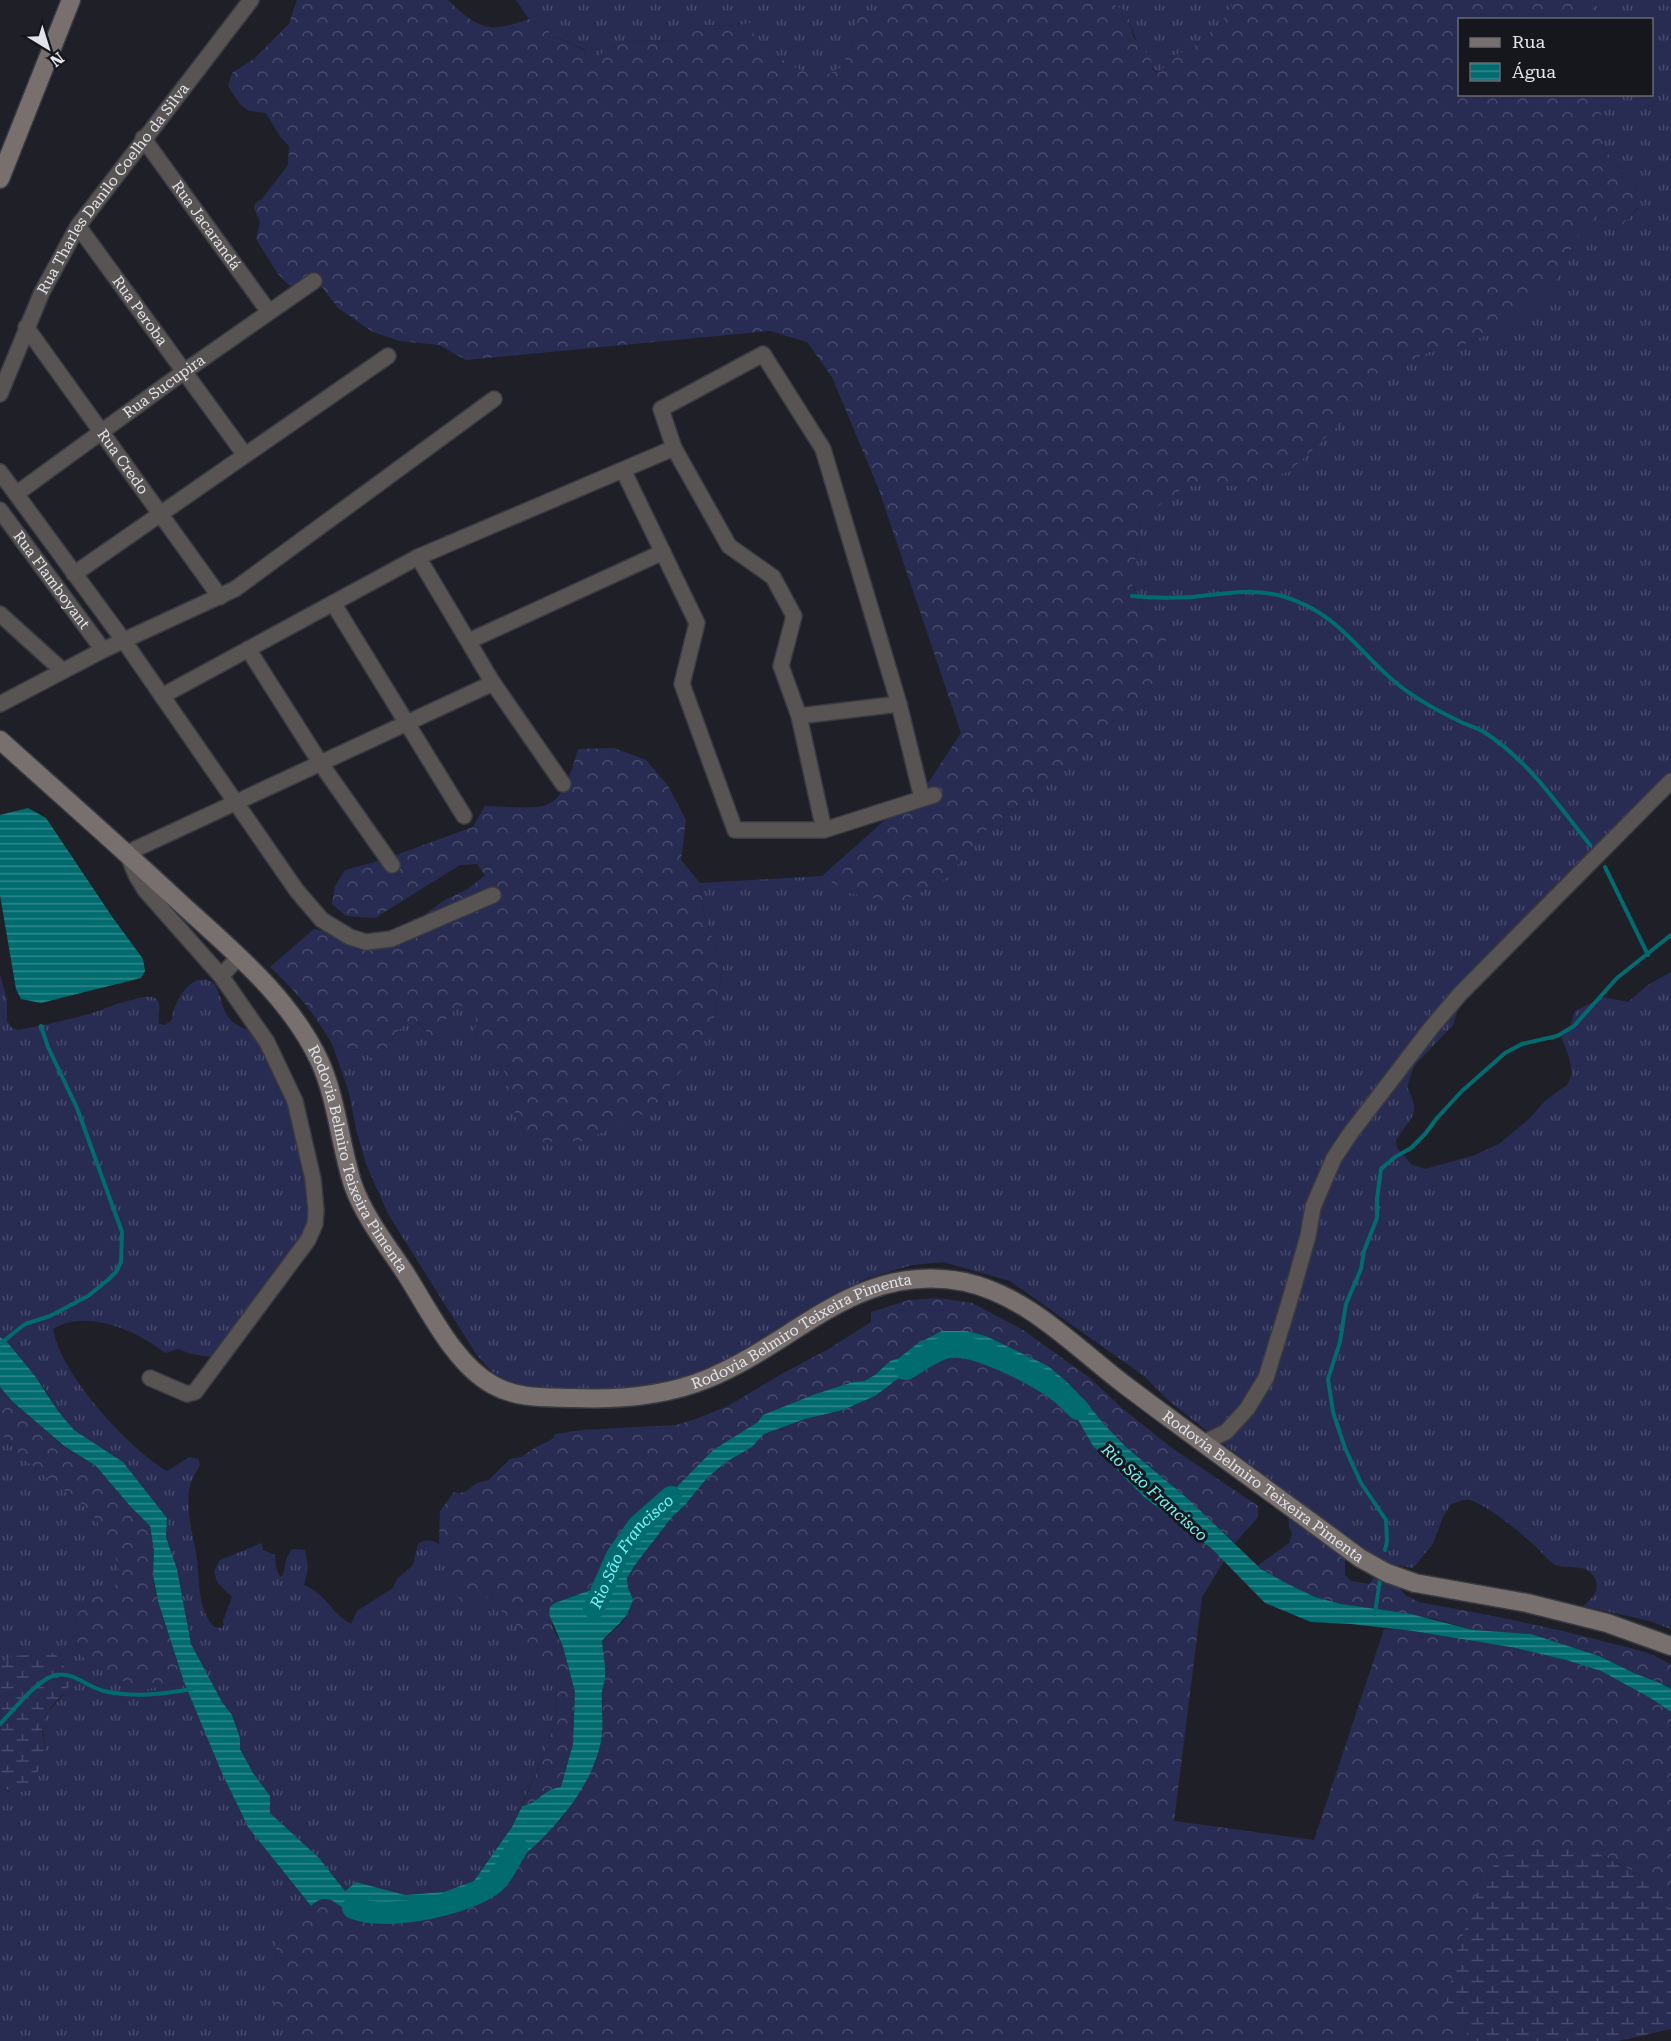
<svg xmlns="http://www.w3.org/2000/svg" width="1671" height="2041" viewBox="0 0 1671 2041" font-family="'Roboto Serif',serif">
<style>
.grass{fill:url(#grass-tufts)}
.forest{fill:url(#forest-crowns)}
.wetland{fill:url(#wetland-marsh)}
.water{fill:url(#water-rules)}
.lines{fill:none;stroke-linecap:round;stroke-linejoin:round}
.stream{stroke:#006c6f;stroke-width:4}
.river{stroke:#006c6f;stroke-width:22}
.street-casing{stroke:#3a3b42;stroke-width:18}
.secondary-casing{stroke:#3a3b42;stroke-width:21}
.street{stroke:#585453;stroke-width:15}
.secondary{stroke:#77706f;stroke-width:18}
.labels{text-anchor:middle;stroke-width:6;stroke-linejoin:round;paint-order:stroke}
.street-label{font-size:15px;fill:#e3e4e9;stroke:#16171d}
.water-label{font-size:16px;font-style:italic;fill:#76f4f7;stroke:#16171d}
</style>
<defs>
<pattern id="grass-tufts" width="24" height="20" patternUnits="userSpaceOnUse" patternTransform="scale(1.5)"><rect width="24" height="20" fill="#282c53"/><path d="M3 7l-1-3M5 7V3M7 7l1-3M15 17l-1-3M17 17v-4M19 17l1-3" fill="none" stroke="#474a6c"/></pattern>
<pattern id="forest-crowns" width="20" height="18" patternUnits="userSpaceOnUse" patternTransform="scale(1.5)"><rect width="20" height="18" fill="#282c53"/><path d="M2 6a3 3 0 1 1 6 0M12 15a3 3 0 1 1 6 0" fill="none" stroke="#474a6c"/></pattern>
<pattern id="wetland-marsh" width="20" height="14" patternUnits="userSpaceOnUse" patternTransform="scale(1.5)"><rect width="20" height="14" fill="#282c53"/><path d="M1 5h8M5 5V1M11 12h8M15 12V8" fill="none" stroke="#474a6c"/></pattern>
<pattern id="water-rules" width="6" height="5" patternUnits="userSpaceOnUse" patternTransform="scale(1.5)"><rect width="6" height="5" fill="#006c6f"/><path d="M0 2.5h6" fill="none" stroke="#31888a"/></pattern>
</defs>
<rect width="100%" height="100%" fill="#1f2027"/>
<!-- grass -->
<path class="grass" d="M 516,0 L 905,0 L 884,15 L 859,15 L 851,47 L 842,67 C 836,70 830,74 824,75 C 800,77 771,52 753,38 L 753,22 L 737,26 L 700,25 L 681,40 L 623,41 L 591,60 L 586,56 L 584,49 L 551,35 L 545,26 L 529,19 Z
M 1112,0 L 1235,0 L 1220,24 L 1192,48 L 1170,57 L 1161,72 C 1144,72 1131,26 1127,12 L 1115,5 Z
M 1590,0 L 1671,0 L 1671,790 L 1548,897 L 1534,906 L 1538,910 L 1461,1001 L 1453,1025 L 1414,1066 L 1407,1087 C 1423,1117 1409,1117 1396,1141 L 1397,1148 L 1412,1165 L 1425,1169 L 1475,1155 L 1499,1144 L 1529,1119 L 1545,1101 L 1567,1085 L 1572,1074 L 1569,1057 L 1560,1033 L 1570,1027 L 1575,1011 L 1603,997 L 1628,1002 L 1648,985 L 1671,972 L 1671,1629 L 1650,1621 L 1583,1606 C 1591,1599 1601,1591 1595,1579 C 1587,1561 1568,1571 1554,1564 C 1547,1560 1540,1550 1534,1545 C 1520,1532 1486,1504 1469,1500 C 1463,1499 1456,1503 1451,1504 L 1443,1517 L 1433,1544 L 1413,1568 L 1386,1563 L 1353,1546 L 1169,1401 L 1144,1376 L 1010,1281 L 943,1262 L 912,1265 L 865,1279 L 690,1382 L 585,1393 L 518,1387 L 490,1370 L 476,1354 L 388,1214 L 366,1164 L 356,1129 L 349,1093 L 333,1046 L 385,1054 C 391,1038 399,1027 414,1019 L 425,1031 L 445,1021 L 456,1008 L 468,1005 L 476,1019 L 475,1039 L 504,1071 L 516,1118 L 529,1142 L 653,1110 L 713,1026 L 723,967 L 704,915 L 700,883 L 822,876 L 849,893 L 947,878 L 983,833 L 1050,779 L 1106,727 L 1150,692 L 1168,634 L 1146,610 L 1132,583 L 1141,519 L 1186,486 L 1239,486 L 1290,471 L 1359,406 L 1378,385 L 1410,361 L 1429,352 L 1455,348 L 1506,327 L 1552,286 L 1582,229 L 1597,215 L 1614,221 L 1618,230 L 1638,208 L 1634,181 L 1614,162 L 1604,147 L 1601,124 L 1601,95 L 1652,94 L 1652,20 L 1597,19 Z
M 0,974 L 7,1000 L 7,1021 L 12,1028 L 18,1030 C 38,1026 58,1022 78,1017 C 96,1013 113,1004 132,1000 C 138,998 149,995 155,998 C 163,1002 157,1016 159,1024 L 165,1025 L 172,1020 C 173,1003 191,970 212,982 C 220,987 221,1009 229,1018 C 236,1028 252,1029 259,1038 C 264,1045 267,1055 271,1063 C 292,1108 308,1159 307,1209 C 307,1214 308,1222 306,1227 C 299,1246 276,1269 264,1287 C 248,1309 234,1333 219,1356 C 206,1358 191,1354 178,1349 L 165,1353 C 138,1331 86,1308 53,1329 C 60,1374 128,1448 167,1471 L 189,1457 L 198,1459 L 200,1465 C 196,1473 190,1481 189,1491 C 186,1514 194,1538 197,1560 C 199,1576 198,1591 203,1607 C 205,1615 209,1621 214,1627 L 222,1628 L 224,1625 L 223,1621 L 232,1597 L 217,1582 L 214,1571 L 220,1560 L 262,1543 L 263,1550 L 275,1555 L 276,1568 L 280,1577 L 283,1575 L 287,1557 L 292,1549 L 305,1550 L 308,1568 L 304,1585 C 327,1595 331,1613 351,1624 L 357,1611 L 393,1588 L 397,1579 L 413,1565 L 418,1544 C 432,1534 443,1547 453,1556 L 454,1563 L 450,1571 L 470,1610 L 482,1598 L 490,1597 C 495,1601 496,1603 500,1609 C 505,1616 514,1620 519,1628 L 516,1644 L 536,1657 L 556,1679 L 557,1713 L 547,1747 L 512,1827 L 475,1881 L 444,1892 L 405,1895 L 356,1882 L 345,1891 L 319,1858 L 270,1813 L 270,1796 L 253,1773 L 240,1749 L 240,1738 L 232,1715 L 222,1702 L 191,1644 L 177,1569 L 166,1537 L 167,1518 L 123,1462 L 74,1430 L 58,1411 L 44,1388 L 8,1343 L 0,1337 Z
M 0,1433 L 25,1460 L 83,1505 L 96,1519 L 111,1546 L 119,1567 L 118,1579 L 114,1588 C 95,1593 71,1610 75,1632 C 76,1640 80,1648 82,1656 L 141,1690 L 184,1682 L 240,1812 L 269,1853 L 311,1906 L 277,1937 L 275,1961 L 269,1984 L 277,2010 L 291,2034 L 290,2041 L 0,2041 L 0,1786 L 9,1792 L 39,1771 L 45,1746 L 42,1723 L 46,1714 L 64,1694 L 13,1656 L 0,1666 Z"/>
<!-- forest -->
<path class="forest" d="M 297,0 L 448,0 C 478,29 489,34 529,19 L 545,26 L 551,35 L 584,50 L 586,56 L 591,60 L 623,41 L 681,40 L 700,25 L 737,26 L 753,22 L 754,38 C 771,52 801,77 824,75 C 830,74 837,70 842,67 L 851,47 L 859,14 L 884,15 L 905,0 L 1112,0 L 1115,5 L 1127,12 L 1134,38 L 1151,58 L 1152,69 L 1156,72 L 1161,72 L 1170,57 L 1192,48 L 1220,24 L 1235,0 L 1590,0 L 1597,19 L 1460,20 L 1460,94 L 1601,95 L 1601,124 L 1604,147 L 1614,162 L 1634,181 L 1638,207 L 1618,230 L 1614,221 L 1597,215 L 1582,229 L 1552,286 L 1506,327 L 1455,348 L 1429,352 L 1410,361 L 1378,385 L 1359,406 L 1290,471 L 1239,486 L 1186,486 L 1141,519 L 1132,584 L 1146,610 L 1168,634 L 1150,692 L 1106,727 L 1050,779 L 983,833 L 947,878 L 899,904 L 849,893 L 822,876 L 930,780 L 961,733 L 879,490 L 832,377 L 807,342 L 770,331 L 466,360 L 439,345 L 400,341 L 373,332 L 338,308 L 322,287 L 309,289 L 291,287 L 278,274 L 256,239 L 260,222 L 254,208 L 255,203 L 262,199 L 288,165 L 289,146 L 281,138 L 266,113 L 249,111 L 240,104 L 228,86 L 232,73 L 255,58 L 289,24 Z
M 614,748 L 646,760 L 668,786 L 686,820 L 681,860 L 700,883 L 704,915 L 723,967 L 713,1026 L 653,1110 L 583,1141 L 529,1142 L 516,1118 L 504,1071 L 475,1039 L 476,1019 L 468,1005 L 456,1008 L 445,1021 L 446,1031 L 432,1037 L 414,1019 C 399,1027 390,1038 385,1054 L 373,1059 L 360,1050 L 333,1046 C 316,1015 296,991 270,967 L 314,929 L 341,935 L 388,935 L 416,921 L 443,901 L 468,889 L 485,875 L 477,864 L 460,865 L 375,918 L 346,916 L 332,904 L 335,886 L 345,870 L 382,860 L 473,827 L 485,806 C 549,808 559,818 578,749 Z
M 938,1298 L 972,1303 L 1023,1330 L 1090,1378 L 1123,1409 L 1172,1448 L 1258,1506 L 1258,1517 L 1235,1543 L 1199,1512 L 1188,1499 L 1126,1447 L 1103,1423 L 1086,1402 L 1066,1381 L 1021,1353 L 986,1336 L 967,1331 L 890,1361 L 875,1375 L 864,1381 L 853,1382 L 758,1422 L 713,1450 L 653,1511 L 614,1574 L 599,1587 L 555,1603 L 552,1626 L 563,1647 L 575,1692 L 573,1744 L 561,1788 C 542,1790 538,1803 522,1806 L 547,1747 L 557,1713 L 556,1679 L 536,1657 L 516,1644 L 519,1628 C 515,1622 512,1622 507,1617 C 499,1611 498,1602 490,1597 L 483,1598 L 470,1610 L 456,1595 L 445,1577 L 454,1563 L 453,1556 L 439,1544 L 440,1511 L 454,1492 L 459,1493 L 465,1492 L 477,1483 L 489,1480 L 510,1459 L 521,1457 L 536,1447 L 553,1439 L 555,1434 L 582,1430 L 676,1425 L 693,1420 L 728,1406 L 785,1372 L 827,1350 L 871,1322 L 871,1312 L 909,1300 Z
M 958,1340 L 991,1351 L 1048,1382 L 1074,1413 L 1093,1446 L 1145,1498 L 1211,1548 L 1224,1561 L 1202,1597 L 1174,1821 L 1314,1840 L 1384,1629 L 1413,1631 L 1516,1648 L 1566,1660 L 1601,1671 L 1652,1699 L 1671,1712 L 1671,1917 C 1663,1880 1626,1868 1595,1852 L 1450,2017 L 1463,2024 L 1469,2041 L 290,2041 L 291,2034 L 277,2010 L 269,1984 L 275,1961 L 277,1937 L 296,1918 L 317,1900 L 325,1898 L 335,1902 L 350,1913 L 359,1916 L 409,1908 L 446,1908 L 462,1905 L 485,1890 L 560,1821 L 584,1786 L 600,1746 L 603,1731 L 602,1690 L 605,1677 L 602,1641 L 623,1622 L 633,1599 L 628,1588 L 627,1578 L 635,1565 L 672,1517 L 684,1506 L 707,1478 L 726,1462 L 752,1447 L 764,1434 L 805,1419 L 843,1410 L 875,1396 L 903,1375 L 916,1370 L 944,1343 Z
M 0,1387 L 13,1402 L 63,1446 L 96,1466 L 130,1506 L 150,1526 L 154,1551 L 153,1575 L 155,1590 L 184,1682 L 141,1690 L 108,1673 L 82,1656 C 80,1648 76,1640 75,1632 C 71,1610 95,1593 114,1588 L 118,1579 L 119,1567 L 111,1546 L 96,1519 L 83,1505 L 25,1460 L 0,1433 Z
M 1288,1515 L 1345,1558 L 1345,1575 L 1351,1581 L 1369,1584 L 1375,1576 L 1400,1583 L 1400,1589 L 1405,1595 L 1419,1602 C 1480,1613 1542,1625 1602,1641 C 1625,1647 1651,1651 1671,1665 L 1671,1689 L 1660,1683 L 1634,1673 L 1599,1656 L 1531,1634 L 1473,1630 L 1435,1619 L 1341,1604 L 1315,1597 L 1288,1584 L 1257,1566 L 1289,1543 L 1292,1534 L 1289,1527 Z"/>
<!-- wetland -->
<path class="wetland" d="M 55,1653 L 73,1681 C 66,1692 47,1709 44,1719 C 37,1741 55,1749 36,1774 L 39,1784 C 25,1794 14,1795 0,1786 L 0,1666 L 13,1656 Z
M 1541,1846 L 1595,1852 L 1636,1873 L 1656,1886 L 1668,1905 L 1671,1917 L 1671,2029 L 1618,2041 L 1469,2041 L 1463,2024 L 1450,2017 L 1446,2004 L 1458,1949 L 1483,1877 L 1503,1856 Z"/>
<!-- water -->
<path class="water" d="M 28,808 L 46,818 L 113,918 L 143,959 L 145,971 L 141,978 L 41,1003 L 21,999 L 16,989 L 0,895 L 0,815 Z
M 942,1331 L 967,1331 L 986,1336 L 1048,1366 L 1066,1381 L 1086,1402 L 1103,1423 L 1126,1447 L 1188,1499 L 1261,1569 L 1288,1584 L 1315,1597 L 1341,1604 L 1411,1614 L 1473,1630 L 1531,1634 L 1599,1656 L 1634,1673 L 1660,1683 L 1671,1689 L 1671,1712 L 1652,1699 L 1601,1671 L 1566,1660 L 1516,1648 L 1413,1631 L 1351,1624 L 1311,1622 L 1265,1603 L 1211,1548 L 1145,1498 L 1093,1446 L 1074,1413 L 1048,1382 L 991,1351 L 958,1340 L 944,1343 L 916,1370 L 903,1375 L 875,1396 L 843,1410 L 805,1419 L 764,1434 L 752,1447 L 726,1462 L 707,1478 L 684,1506 L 672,1517 L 635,1565 L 627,1578 L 628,1588 L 633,1599 C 626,1623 617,1624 602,1641 C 603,1653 606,1666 605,1678 C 604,1682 603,1687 602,1691 C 601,1709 605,1727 600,1746 C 587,1797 546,1839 505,1871 C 490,1882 480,1897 463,1905 C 446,1912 426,1905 408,1908 C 393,1910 375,1919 359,1916 C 340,1913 331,1887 311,1906 L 248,1827 L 222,1773 L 184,1682 L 158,1601 L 153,1575 L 154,1551 L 150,1526 L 130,1506 L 96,1466 L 64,1446 L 13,1402 L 0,1387 L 0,1337 L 8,1343 L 35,1376 L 58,1411 L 74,1430 L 123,1462 L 167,1518 L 166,1537 L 177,1569 L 191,1644 L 222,1702 L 232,1715 L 240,1738 L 240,1749 L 253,1773 L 270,1796 L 270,1813 L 319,1858 L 345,1891 L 356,1882 L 405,1895 L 444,1892 L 474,1881 L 512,1827 L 522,1806 C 539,1803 542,1790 561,1787 L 573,1744 L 575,1692 L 563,1647 L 549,1614 L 550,1607 L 555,1603 L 599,1587 L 614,1574 L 653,1511 L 713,1450 L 758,1422 L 763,1415 L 813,1395 L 853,1382 L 864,1381 L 875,1375 L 890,1361 L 899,1358 L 917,1344 Z"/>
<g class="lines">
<!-- stream -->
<path class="stream" d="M 1132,596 C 1152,598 1172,598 1192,597 C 1222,594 1252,588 1282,596 C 1340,613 1357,652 1400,686 C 1419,701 1442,713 1463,723 C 1470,726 1478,728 1484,732 C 1528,760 1558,805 1590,845
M 1605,867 L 1648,955
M 0,1344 L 25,1324 L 50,1316 L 88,1296 L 109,1279 L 116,1272 L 121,1262 L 122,1232 L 77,1108 L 48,1047 L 41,1026
M 1385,1550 L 1387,1541 L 1386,1520 L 1361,1483 L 1345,1448 L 1333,1412 L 1328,1379 L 1340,1342 L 1346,1304 L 1361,1269 L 1364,1251 L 1377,1218 L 1377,1199 L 1381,1169 L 1395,1157 L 1411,1148 L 1425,1134 L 1437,1118 L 1462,1091 L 1505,1053 L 1522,1044 L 1557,1036 L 1574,1026 L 1617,978 L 1671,935
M 1375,1614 L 1380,1580
M 0,1724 C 14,1710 37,1679 56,1675 C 72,1671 89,1688 104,1691 C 134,1698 163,1694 192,1689"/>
<!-- river -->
<g class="river">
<path d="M 906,1369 C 919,1362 935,1348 951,1347 C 978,1344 1039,1376 1061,1393 C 1067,1398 1072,1404 1078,1409"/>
<path id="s1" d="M 594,1608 L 617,1556 L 638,1526 L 671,1497"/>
<path d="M 353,1908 C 388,1921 466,1905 494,1883 C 504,1875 510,1858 517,1848"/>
</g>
<!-- street casing -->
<g class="street-casing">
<g id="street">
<path id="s2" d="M 143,138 L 269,312"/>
<path id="s3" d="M 78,226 L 245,455"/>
<path id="s4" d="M 26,327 L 220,597"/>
<path id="s5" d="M 0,394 L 42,292 L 78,226 L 251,0"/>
<path d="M 623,470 L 697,623 L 682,684 L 735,830 L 824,830 L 934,795"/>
<path d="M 0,472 L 124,641 L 297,891 L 322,920 L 350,937 L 366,942 L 391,939 L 493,895"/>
<path id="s6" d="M 16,494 L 185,371 L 314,281"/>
<path id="s7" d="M 0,510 L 103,650"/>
<path d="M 418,557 L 493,683 L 563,784"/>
<path d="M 74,574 L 388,356"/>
<path d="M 333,603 L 464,816"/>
<path d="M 0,614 L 63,671"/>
<path d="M 469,641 L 663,552"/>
<path d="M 248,649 L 321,764 L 392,865"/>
<path d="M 162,696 L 418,557 L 674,448"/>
<path d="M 0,704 L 103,650 L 235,589 L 494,399"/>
<path d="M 799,716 L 899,704"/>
<path d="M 824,830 L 799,716 L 781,666 L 794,616 L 773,577 L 729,546 L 674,448 L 661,409 L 763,354 L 823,449 L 899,704 L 922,798"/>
<path d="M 221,976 L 145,890 L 136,875 L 127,853 L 493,683"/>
<path d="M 150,1378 L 187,1394 L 195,1392 L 308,1240 L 315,1224 L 316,1210 L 313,1179 L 295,1101 L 267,1042 L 221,976 L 239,957"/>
<path d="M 1205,1442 L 1226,1432 L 1247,1409 L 1266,1378 L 1291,1296 L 1308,1236 L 1313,1207 L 1334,1158 L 1350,1134 L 1431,1028 L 1460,994 L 1671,781"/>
</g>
</g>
<!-- secondary casing -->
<g class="secondary-casing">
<g id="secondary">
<path d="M 0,179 L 71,0"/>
<path id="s8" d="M 0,740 C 59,793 118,845 176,899 C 229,948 289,995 320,1062 C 337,1100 340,1145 353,1185 C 364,1216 386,1244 404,1271 C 428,1308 454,1364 493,1385 C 518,1399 545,1397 573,1398 C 618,1400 665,1396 707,1379 C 796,1343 858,1260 965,1282 C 1028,1296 1075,1347 1125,1385 C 1202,1443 1282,1500 1360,1558 L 1387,1573 L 1415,1583 L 1527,1603 L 1607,1623 L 1671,1646"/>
</g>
</g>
<!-- street -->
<use href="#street" class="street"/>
<!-- secondary -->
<use href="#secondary" class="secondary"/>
</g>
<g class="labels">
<!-- street labels -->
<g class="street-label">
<text dy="5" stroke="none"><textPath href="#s5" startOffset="236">Rua Tharles Danilo Coelho da Silva</textPath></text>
<text dy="5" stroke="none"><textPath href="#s2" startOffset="108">Rua Jacarandá</textPath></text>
<text dy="5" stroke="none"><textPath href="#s3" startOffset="105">Rua Peroba</textPath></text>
<text dy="5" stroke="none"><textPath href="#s6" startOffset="183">Rua Sucupira</textPath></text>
<text dy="5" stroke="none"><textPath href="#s4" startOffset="166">Rua Credo</textPath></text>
<text dy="5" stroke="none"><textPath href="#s7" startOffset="87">Rua Flamboyant</textPath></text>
<text dy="5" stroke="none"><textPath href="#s8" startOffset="561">Rodovia Belmiro Teixeira Pimenta</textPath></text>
<text dy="5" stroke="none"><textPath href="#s8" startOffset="1155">Rodovia Belmiro Teixeira Pimenta</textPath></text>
<text dy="5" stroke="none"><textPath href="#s8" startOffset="1695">Rodovia Belmiro Teixeira Pimenta</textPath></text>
</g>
<!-- water labels -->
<g class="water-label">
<text transform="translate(1155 1492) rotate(42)" y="6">Rio São Francisco</text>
<text dy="6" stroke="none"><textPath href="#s1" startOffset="69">Rio São Francisco</textPath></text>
</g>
</g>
<!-- legend -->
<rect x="1458" y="18" width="195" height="78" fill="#16171d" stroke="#68696f" stroke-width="1.5"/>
<rect x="1470" y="38" width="30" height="9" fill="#77706f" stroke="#68696f" stroke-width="1.5"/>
<text x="1512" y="48" font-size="18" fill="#e3e4e9">Rua</text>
<rect x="1470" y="63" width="30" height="18" fill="url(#water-rules)" stroke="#68696f" stroke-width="1.5"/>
<text x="1512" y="78" font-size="18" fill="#e3e4e9">Água</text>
<!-- north arrow -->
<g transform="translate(48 48) rotate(142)" stroke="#16171d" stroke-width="4.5" paint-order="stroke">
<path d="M0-4.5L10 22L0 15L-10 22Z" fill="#e3e4e9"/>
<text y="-9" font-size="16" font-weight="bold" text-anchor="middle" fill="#e3e4e9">N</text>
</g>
</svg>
